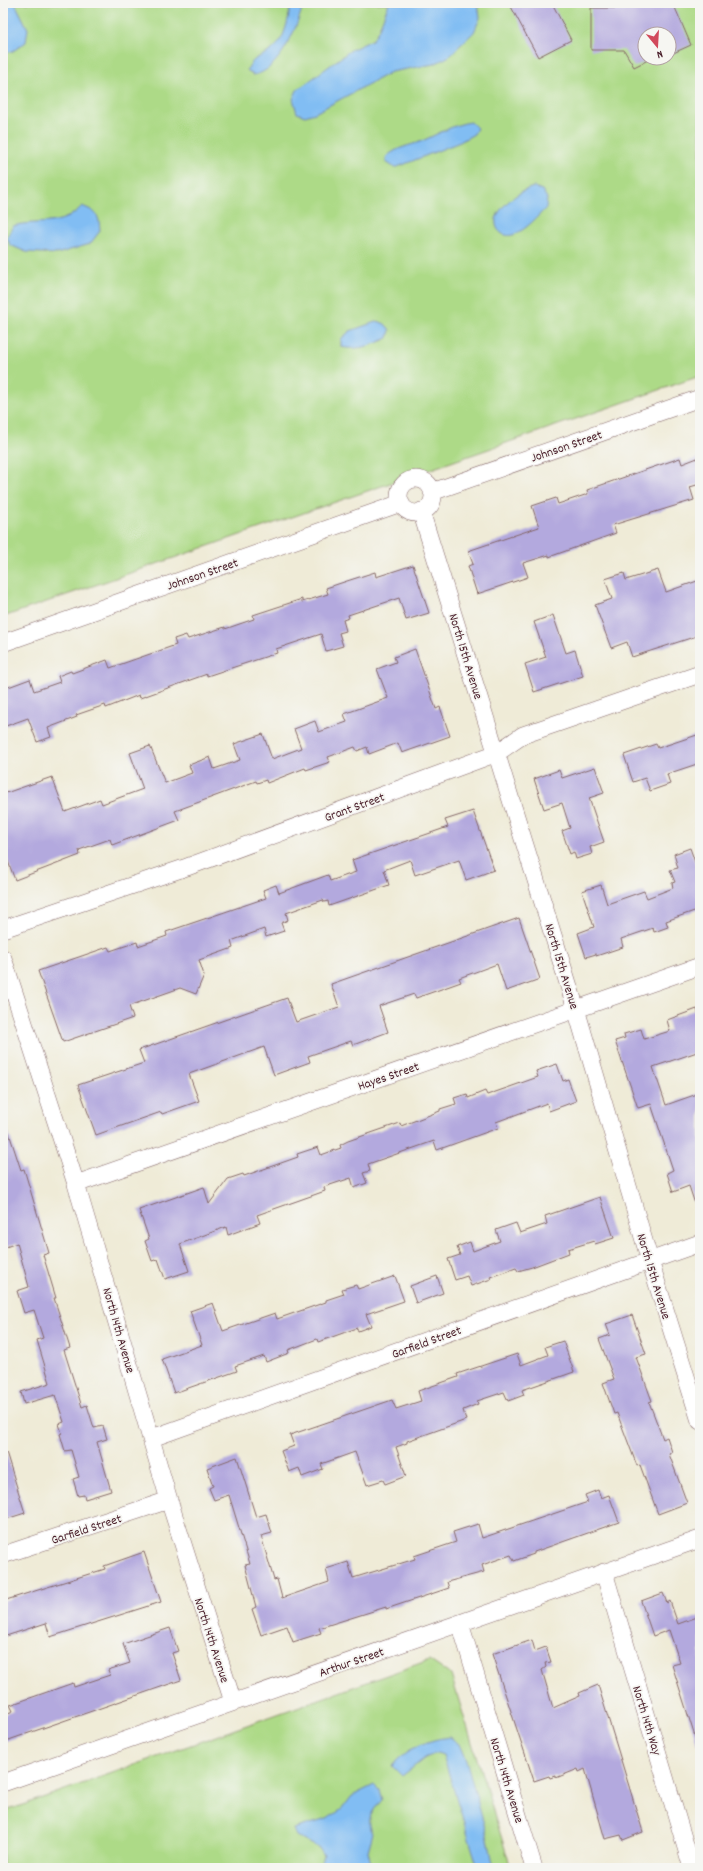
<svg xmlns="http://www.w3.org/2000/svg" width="703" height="1871" viewBox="0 0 703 1871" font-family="Dekko,sans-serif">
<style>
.green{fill:#adda87;stroke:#7c7c59;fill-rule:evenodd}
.water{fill:#81bdf3;stroke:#666e8f}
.building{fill:#b3a9de}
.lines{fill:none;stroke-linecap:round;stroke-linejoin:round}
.street-casing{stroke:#846667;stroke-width:18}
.street{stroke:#fff;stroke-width:17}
.labels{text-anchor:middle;stroke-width:3.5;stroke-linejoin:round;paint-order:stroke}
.street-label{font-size:13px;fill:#4a1f2b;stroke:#f6f6f2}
</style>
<rect width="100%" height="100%" fill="#f6f6f2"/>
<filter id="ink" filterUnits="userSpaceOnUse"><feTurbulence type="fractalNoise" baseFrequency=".025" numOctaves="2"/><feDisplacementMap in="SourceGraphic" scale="8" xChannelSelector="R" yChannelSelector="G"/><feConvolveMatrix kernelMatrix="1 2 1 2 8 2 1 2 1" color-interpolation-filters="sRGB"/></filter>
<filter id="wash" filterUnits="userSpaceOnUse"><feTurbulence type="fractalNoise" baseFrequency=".012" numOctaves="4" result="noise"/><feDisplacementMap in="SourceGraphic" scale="16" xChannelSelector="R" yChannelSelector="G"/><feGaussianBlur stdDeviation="0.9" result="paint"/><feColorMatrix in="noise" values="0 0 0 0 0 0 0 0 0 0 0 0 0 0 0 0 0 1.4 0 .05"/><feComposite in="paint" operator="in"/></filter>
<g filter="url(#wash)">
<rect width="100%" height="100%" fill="#efebd7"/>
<!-- green -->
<path class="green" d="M 3,3 L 700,3 L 700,376 L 3,617 ZM 645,34 L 669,34 L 669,58 L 645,58 Z
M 429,1660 L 451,1675 L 511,1868 L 3,1868 L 3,1812 Z"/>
<!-- water -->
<path class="water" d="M 3,3 L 15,3 L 28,29 L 26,42 L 13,51 L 3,53 Z
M 291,3 L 303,3 C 299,26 278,73 253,75 L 247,70 C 254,55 262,58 273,49 C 286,38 288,19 291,3 Z
M 389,3 L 478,3 L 480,18 L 474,32 L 448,57 L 434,64 L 391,72 L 315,113 L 305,116 L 297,113 L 293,99 L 297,90 L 351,50 L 372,40 L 378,31 Z
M 471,122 L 477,128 L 474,134 L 460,142 L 395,168 L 386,162 L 387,156 C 398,147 409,146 422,141 C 438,134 454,124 471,122 Z
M 534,187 L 542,190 L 547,198 L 546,208 C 537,217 527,229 515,234 C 505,239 494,231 496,219 C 500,205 521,190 534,187 Z
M 82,206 C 97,212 99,214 100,231 L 90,244 L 57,254 L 26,252 L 10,245 L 7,237 L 13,226 C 38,219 61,229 82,206 Z
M 378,321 L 385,324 L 390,330 L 388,338 C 372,345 358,351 341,347 L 341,339 L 350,331 Z
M 450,1737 L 459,1744 L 467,1763 L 488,1839 L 494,1868 L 478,1868 L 443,1755 L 437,1753 L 425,1758 L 402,1776 L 392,1766 C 405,1749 429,1739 450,1737 Z
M 374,1785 L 379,1790 L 382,1800 C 373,1810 365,1819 373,1833 L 368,1851 L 372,1868 L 320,1868 L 324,1856 L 319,1848 L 296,1836 L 293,1829 L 327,1819 L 342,1809 L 352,1796 Z"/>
<g id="blocks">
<!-- building -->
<path class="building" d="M 509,3 L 552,3 L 571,40 L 538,57 Z
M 632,3 L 673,3 L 691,45 L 669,55 L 669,34 L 645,34 L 645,58 L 663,58 L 654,62 L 652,58 L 634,67 L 624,50 L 591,50 L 591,8 L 621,8 Z
M 700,457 L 700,484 L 690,487 L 694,500 L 613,525 L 616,533 L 549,557 L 549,555 L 523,563 L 528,577 L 477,594 L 468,566 L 473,564 L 468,551 L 539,527 L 532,506 L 556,498 L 558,504 L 588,494 L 587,490 L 680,458 L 682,464 Z
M 413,565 L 429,613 L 406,620 L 399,598 L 348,615 L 349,618 L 343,620 L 346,631 L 339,633 L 343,646 L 326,651 L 321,634 L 276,649 L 277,653 L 207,676 L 207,674 L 140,698 L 139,695 L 106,708 L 105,705 L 76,715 L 77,717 L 48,728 L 51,737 L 37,742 L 28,718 L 3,727 L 3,689 L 30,679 L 34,691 L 60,682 L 58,676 L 71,671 L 72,673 L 107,660 L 110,668 L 176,645 L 174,639 L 186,635 L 188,639 L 225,627 L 225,629 L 254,619 L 253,615 L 302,599 L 302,602 L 328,594 L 326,588 L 347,581 L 375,572 L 376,577 Z
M 658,570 L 666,592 L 700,580 L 700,635 L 632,657 L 627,642 L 611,648 L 595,605 L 612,599 L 605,579 L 624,573 L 626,580 Z
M 553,615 L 566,653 L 575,650 L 583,676 L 534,692 L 525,664 L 546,657 L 534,622 Z
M 415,649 L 436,709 L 440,707 L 450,736 L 402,753 L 398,743 L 369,754 L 367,747 L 357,751 L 355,747 L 328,757 L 330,762 L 306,770 L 305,768 L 267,783 L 266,780 L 257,783 L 256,781 L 175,811 L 179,820 L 112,845 L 110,839 L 79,850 L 80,855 L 15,880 L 3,848 L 3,794 L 52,777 L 65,812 L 100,799 L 102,804 L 143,789 L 130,753 L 150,746 L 165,783 L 192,773 L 189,765 L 210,757 L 214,769 L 240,760 L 234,744 L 263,734 L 272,759 L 301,748 L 294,729 L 315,721 L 319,732 L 347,722 L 344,714 L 388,698 L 377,669 L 396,662 L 394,657 Z
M 700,734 L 700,763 L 667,774 L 670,784 L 650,791 L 645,778 L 633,782 L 624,755 L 656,744 L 658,748 Z
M 595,767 L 604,793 L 589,798 L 604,842 L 590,847 L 592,854 L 576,859 L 574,852 L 570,854 L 562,831 L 570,828 L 562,803 L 544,809 L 534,779 L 559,770 L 562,778 Z
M 473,811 L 494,870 L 466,880 L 459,860 L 415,875 L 410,860 L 384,870 L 389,885 L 329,906 L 328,901 L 324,902 L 323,900 L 286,913 L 288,920 L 281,923 L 284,931 L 266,937 L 264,929 L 231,941 L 233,948 L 199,960 L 204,975 L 196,994 L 180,988 L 129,1006 L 133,1018 L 63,1042 L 38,971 L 108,947 L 110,951 L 137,942 L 138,946 L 167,936 L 166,932 L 266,898 L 263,890 L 276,885 L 279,893 L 328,875 L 330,881 L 356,872 L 352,860 L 448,827 L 445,820 Z
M 690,848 L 700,876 L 700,909 L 666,921 L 668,927 L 654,932 L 653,928 L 621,939 L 623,947 L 596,956 L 596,954 L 586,957 L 578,933 L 594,927 L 582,891 L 601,885 L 607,904 L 644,891 L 647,898 L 673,888 L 672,883 L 675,882 L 670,870 L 678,868 L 674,854 Z
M 519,918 L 540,979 L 506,991 L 497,964 L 459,978 L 461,982 L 416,998 L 414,994 L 379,1006 L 388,1032 L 353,1045 L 351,1041 L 308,1056 L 310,1062 L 274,1075 L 264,1047 L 189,1074 L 199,1101 L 162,1114 L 161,1112 L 96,1135 L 78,1085 L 144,1063 L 139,1050 L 287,998 L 296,1022 L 339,1007 L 331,984 Z
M 697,1009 L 700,1019 L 700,1051 L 653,1067 L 666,1105 L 700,1093 L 700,1212 L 698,1213 L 689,1186 L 673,1192 L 667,1173 L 673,1170 L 651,1104 L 638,1108 L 615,1041 L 625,1038 L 624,1034 L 641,1029 L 644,1039 L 670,1031 L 667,1020 Z
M 557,1064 L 563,1081 L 568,1079 L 576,1101 L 549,1111 L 547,1103 L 496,1122 L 498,1128 L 437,1150 L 434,1141 L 368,1164 L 370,1171 L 363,1173 L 367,1183 L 354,1188 L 351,1178 L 324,1187 L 325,1191 L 257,1215 L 260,1223 L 228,1235 L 226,1227 L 180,1244 L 189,1271 L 165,1279 L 158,1259 L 152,1261 L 145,1241 L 149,1239 L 139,1210 L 204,1187 L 209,1204 L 228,1179 L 243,1174 L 244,1176 L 298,1157 L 297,1154 L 318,1147 L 321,1155 L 341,1148 L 340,1145 L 348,1141 L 400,1123 L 401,1126 L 440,1111 L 440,1109 L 456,1104 L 454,1098 L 467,1094 L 468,1098 L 485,1091 L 487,1095 L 538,1077 L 536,1071 Z
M 6,1124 L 21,1170 L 24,1169 L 49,1253 L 43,1255 L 56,1298 L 54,1298 L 70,1348 L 64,1350 L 82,1407 L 87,1405 L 94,1428 L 103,1426 L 107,1439 L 97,1442 L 111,1491 L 85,1499 L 84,1495 L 78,1496 L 73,1479 L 79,1477 L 71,1450 L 65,1451 L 60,1434 L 62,1433 L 59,1424 L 64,1422 L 55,1395 L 24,1404 L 21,1392 L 50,1383 L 37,1340 L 43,1338 L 34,1310 L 24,1313 L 17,1291 L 29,1287 L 17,1243 L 3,1248 L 3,1125 Z
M 600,1197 L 614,1238 L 595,1244 L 594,1241 L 568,1249 L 569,1253 L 532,1267 L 518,1271 L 516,1268 L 490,1277 L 491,1279 L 471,1286 L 467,1276 L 455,1280 L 448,1259 L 460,1255 L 457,1247 L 470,1242 L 473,1251 L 500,1241 L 496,1230 L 516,1223 L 520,1233 L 547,1224 L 545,1216 Z
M 395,1276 L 404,1301 L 366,1314 L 371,1326 L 358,1331 L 357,1328 L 318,1342 L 317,1339 L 288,1350 L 289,1353 L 266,1362 L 264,1356 L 235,1366 L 237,1371 L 174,1393 L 162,1359 L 202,1345 L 190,1311 L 213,1303 L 223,1331 L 275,1313 L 277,1319 L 326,1302 L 326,1300 L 344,1294 L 342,1289 L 356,1285 L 358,1289 Z
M 437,1276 L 443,1293 L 416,1303 L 410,1286 Z
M 632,1315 L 646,1354 L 636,1357 L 652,1401 L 649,1402 L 663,1439 L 667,1437 L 672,1452 L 669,1454 L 687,1503 L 658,1514 L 640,1465 L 637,1466 L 617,1413 L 614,1414 L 603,1383 L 614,1379 L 599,1339 L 610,1335 L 606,1324 Z
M 563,1341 L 574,1372 L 522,1390 L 524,1395 L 508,1401 L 504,1392 L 477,1401 L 478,1404 L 463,1410 L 466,1420 L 407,1441 L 407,1443 L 396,1447 L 406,1476 L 385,1484 L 383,1480 L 367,1485 L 355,1452 L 321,1464 L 323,1469 L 302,1477 L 299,1468 L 289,1472 L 281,1451 L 294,1446 L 290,1435 L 392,1400 L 396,1409 L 421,1401 L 418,1391 L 458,1377 L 457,1374 L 517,1354 L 521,1365 L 548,1355 L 545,1347 Z
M 3,1452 L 6,1452 L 25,1513 L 3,1520 Z
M 237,1457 L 256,1517 L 266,1514 L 272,1533 L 261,1536 L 274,1580 L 277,1579 L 282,1598 L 329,1582 L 326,1569 L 348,1562 L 353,1578 L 415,1559 L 414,1556 L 456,1542 L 453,1532 L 478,1524 L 482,1538 L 588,1502 L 585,1495 L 598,1490 L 601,1498 L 609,1495 L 619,1522 L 534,1552 L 534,1554 L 514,1561 L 511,1555 L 482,1565 L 484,1572 L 447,1582 L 449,1588 L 386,1609 L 386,1607 L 319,1628 L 321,1633 L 293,1642 L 287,1626 L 261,1635 L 252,1609 L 256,1607 L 245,1565 L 250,1564 L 229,1495 L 214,1500 L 209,1488 L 213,1486 L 207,1468 Z
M 144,1552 L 161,1602 L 50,1637 L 46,1623 L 3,1637 L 3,1601 L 105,1569 L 104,1566 Z
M 663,1593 L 667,1603 L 670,1601 L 678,1624 L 700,1616 L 700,1742 L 697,1743 L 672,1665 L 680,1663 L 669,1630 L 653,1636 L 641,1601 Z
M 170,1628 L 178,1651 L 172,1653 L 181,1680 L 3,1742 L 3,1715 L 13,1711 L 10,1705 L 73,1683 L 74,1687 L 110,1675 L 108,1670 L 130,1663 L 123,1644 Z
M 532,1640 L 535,1651 L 546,1647 L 551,1662 L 545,1663 L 546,1667 L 542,1670 L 553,1708 L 580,1696 L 579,1693 L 598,1685 L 643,1832 L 623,1840 L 621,1835 L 605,1839 L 585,1769 L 579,1772 L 578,1769 L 556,1778 L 556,1776 L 550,1778 L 549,1776 L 534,1781 L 492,1654 Z"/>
</g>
</g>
<g filter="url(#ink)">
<use href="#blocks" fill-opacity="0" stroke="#846667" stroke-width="1"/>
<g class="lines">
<!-- street casing -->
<g class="street-casing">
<path id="street" d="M399 496a17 17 0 1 1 34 0a17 17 0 1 1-34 0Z
M 432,492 L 700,398
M 421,511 L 576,1009 L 650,1261 L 700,1421
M 3,643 L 401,503
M 3,929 L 187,867 L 497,753 L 523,735 L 700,674
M 3,958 L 76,1184 L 169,1500 L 233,1702
M 76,1184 L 700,966
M 152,1438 L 700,1243
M 3,1555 L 169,1500
M 604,1572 L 692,1868
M 460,1623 L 534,1868
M 3,1783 L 700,1539"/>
</g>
<!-- street -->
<use href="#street" class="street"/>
</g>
</g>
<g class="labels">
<!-- street labels -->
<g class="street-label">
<text transform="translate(566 445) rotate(-19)" y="5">Johnson Street</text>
<text transform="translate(202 573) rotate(-19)" y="5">Johnson Street</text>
<text transform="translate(467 656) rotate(73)" y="5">North 15th Avenue</text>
<text transform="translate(354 806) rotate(-20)" y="5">Grant Street</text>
<text transform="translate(563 966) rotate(73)" y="5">North 15th Avenue</text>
<text transform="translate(388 1075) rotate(-19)" y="5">Hayes Street</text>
<text transform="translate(655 1276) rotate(73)" y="5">North 15th Avenue</text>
<text transform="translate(120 1330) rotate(74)" y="5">North 14th Avenue</text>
<text transform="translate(426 1341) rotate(-20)" y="5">Garfield Street</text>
<text transform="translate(86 1528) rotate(-18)" y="5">Garfield Street</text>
<text transform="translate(213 1640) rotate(72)" y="5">North 14th Avenue</text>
<text transform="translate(351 1661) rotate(-19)" y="5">Arthur Street</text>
<text transform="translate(648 1720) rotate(73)" y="5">North 14th Way</text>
<text transform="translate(508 1780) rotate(73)" y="5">North 14th Avenue</text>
</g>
</g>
<!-- margin -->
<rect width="703" height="1871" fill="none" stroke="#f6f6f2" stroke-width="16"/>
<!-- north arrow -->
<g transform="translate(657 46) rotate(162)"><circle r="19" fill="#f6f6f2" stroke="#b1a0a2"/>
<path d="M0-3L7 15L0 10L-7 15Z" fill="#d1495b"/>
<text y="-6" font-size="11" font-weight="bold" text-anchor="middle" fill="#4a1f2b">N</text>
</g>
</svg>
